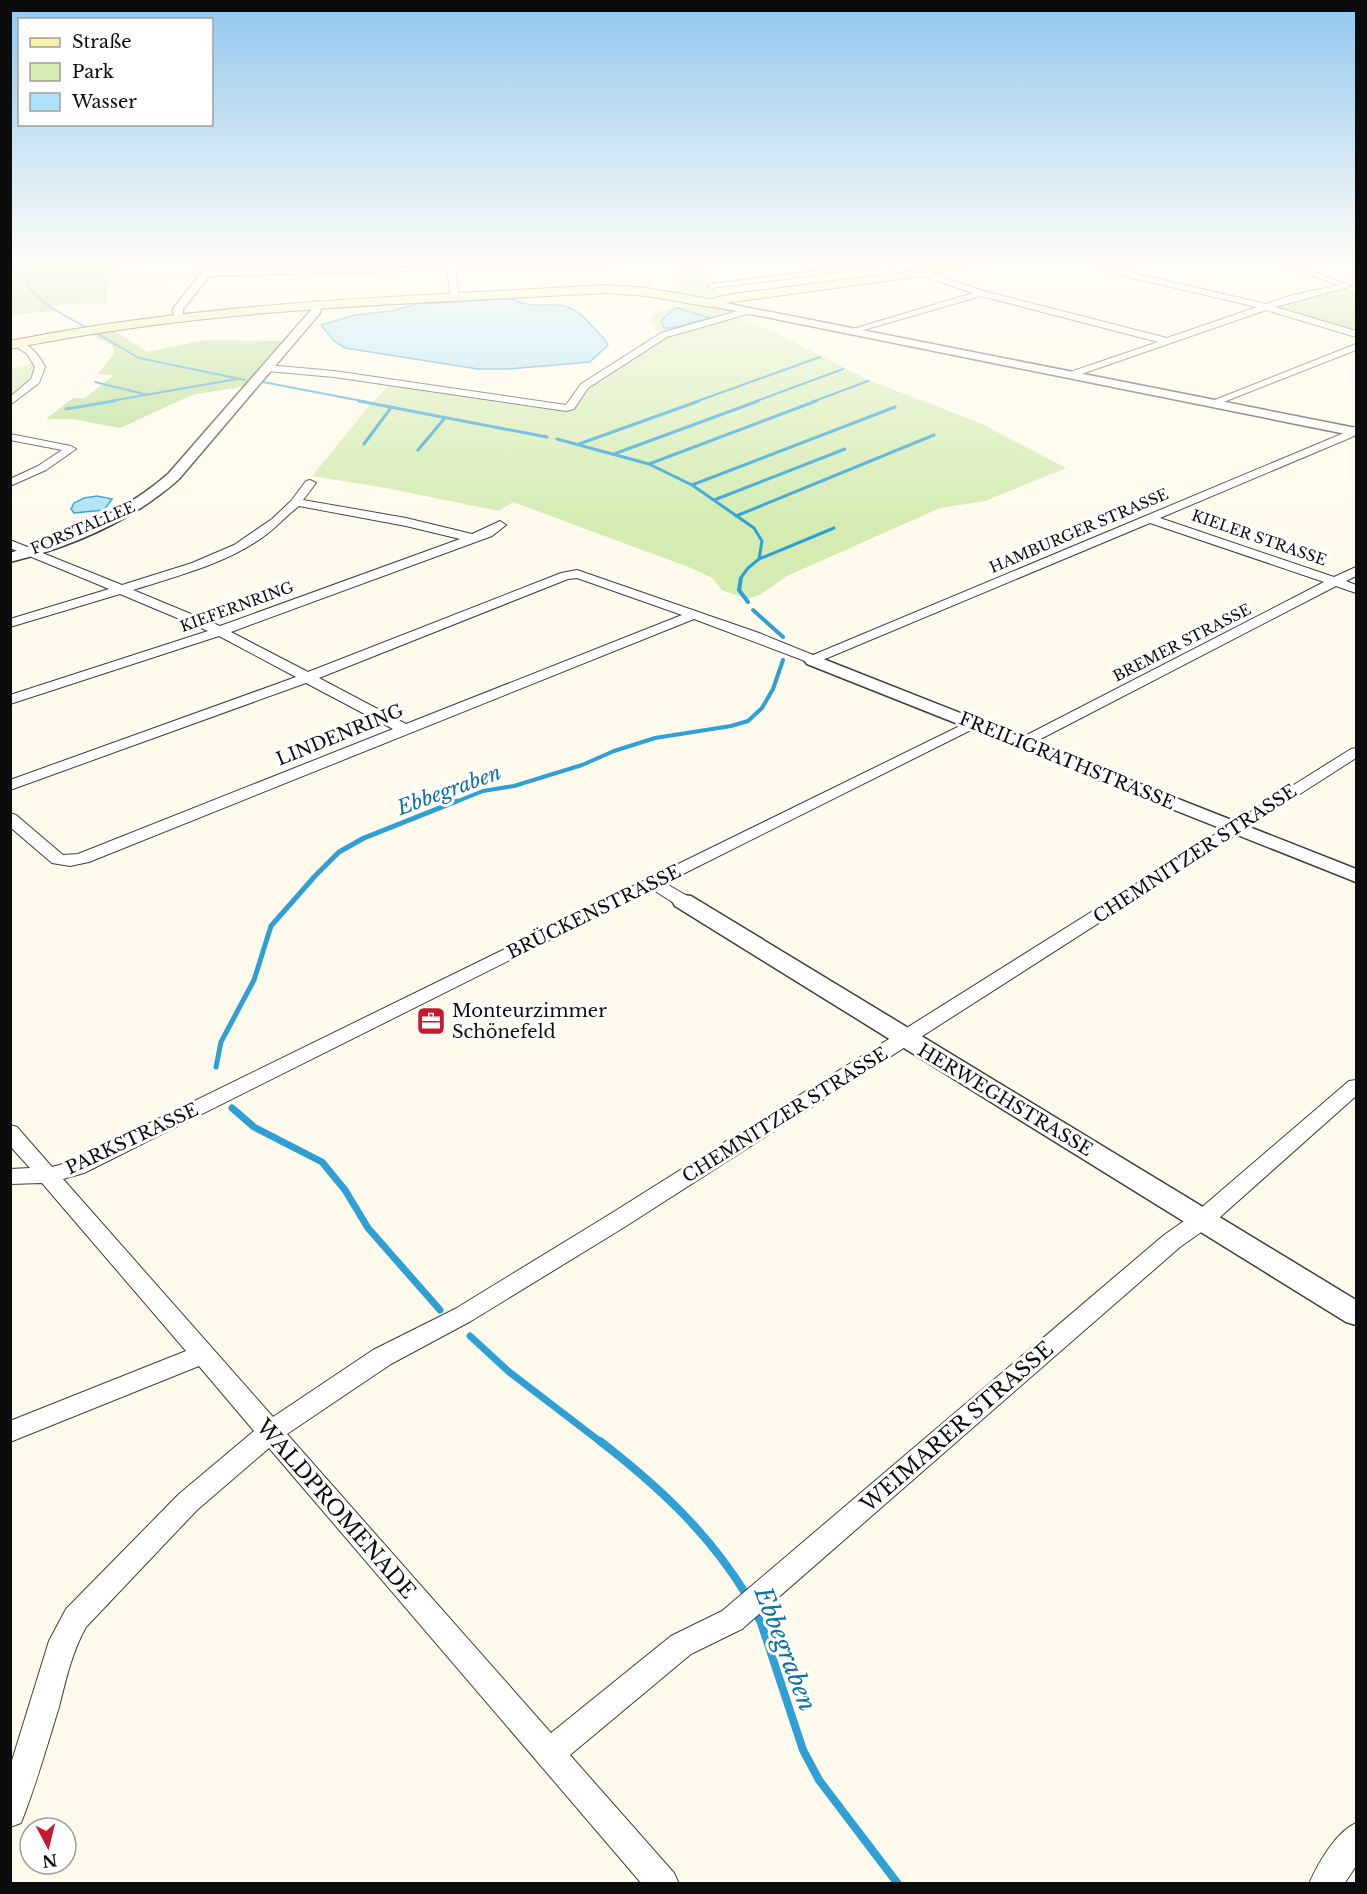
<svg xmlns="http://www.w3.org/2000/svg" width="1367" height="1894" viewBox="0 0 1367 1894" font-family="'Libre Baskerville',serif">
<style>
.green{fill:#d4ecb2}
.forest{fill:#b9de90}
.water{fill:#ace3fa;stroke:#2ea0d6;stroke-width:1.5}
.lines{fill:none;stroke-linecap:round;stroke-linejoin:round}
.stream-far5{stroke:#2ea0d6;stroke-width:2}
.stream-far4{stroke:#2ea0d6;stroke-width:3}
.stream-far3{stroke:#2ea0d6;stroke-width:4}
.stream-far2{stroke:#2ea0d6;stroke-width:5}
.stream-far1{stroke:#2ea0d6;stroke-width:7}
.stream{stroke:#2ea0d6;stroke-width:8}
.minor-casing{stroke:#3f3f3f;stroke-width:2}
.tertiary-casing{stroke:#3f3f3f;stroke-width:3}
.secondary-casing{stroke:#2e2e2e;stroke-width:2}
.minor{fill:#fff;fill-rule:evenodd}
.tertiary{fill:#fff;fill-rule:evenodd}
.secondary{fill:#ffeea6;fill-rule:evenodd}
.labels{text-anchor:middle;stroke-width:6;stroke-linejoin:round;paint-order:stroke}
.far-street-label{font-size:15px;fill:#0c0c0c;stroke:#fff}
.street-label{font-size:18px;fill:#0c0c0c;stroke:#fff}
.poi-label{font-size:18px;fill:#0c0c0c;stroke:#fff;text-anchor:start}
.water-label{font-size:20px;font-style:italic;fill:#0e6fa5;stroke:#fff}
.near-street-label{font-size:21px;fill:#0c0c0c;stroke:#fff}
.near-water-label{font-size:24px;font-style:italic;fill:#0e6fa5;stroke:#fff}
</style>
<rect width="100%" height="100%" fill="#fffaeb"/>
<!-- green -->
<path class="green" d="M 203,261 L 230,261 L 225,262 L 211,279 L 109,282 L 113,277 L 193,273 Z
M 684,261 L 694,261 L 704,267 L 699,268 L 701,274 L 706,276 L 707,286 L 724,296 L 697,297 L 677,294 L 677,274 L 685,274 Z
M 701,303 L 738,312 L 737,317 L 772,331 L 871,381 L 980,423 L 1066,468 L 985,501 L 940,508 L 787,576 L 760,595 L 747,599 L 722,590 L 712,578 L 691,568 L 513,502 L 499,511 L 386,488 L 312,476 L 370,405 L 391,383 L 569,410 L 586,386 L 668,335 L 657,331 L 649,321 L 654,312 Z
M 35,363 C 30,379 25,387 11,396 L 11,368 Z"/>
<!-- forest -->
<path class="forest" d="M 11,261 L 123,261 L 109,282 L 106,303 L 52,305 L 52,311 L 11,315 Z
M 1347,289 L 1356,292 L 1356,331 L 1279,307 L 1307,298 Z
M 111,328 L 147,352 L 205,340 L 282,341 L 246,386 L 192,395 L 120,428 L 73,419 L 46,419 L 73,398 L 85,398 L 114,375 L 98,374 L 114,353 L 113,346 L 86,332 Z"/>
<!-- water -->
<path class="water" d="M 512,299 C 545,316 561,288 593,327 C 598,333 605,338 608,345 L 590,362 L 508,369 L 478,369 L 345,348 L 334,341 L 321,325 L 355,315 L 392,311 L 416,304 Z
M 675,308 L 678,308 L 710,318 L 673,328 L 664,328 L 661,321 Z
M 97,496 L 112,499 L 104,510 L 74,513 L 71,509 L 74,503 L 84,498 Z"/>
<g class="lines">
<!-- stream-far5 -->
<path class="stream-far5" d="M 20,261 C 20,295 58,312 84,326
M 93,331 L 139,358 L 245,380
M 95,382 L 148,395
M 263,382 L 367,402
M 105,402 L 237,379
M 695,402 L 820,357
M 754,402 L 843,369
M 812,402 L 868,381"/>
<!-- stream-far4 -->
<path class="stream-far4" d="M 359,401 L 547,437
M 66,409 L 114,401
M 557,439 L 649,464 L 692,485 L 754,528 L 762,541 L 759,559 L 748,568 L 740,579
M 364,444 L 390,409
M 579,444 L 699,401
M 418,450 L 444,419
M 614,454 L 758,401
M 649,464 L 816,401
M 692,485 L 895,407
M 714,500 L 845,449
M 736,516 L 934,435
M 759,559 L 834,528"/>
<!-- stream-far3 -->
<path class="stream-far3" d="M 741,578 L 739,590 L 748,602
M 753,610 L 783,637
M 453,803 L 483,791 L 514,786 L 582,765 L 614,751 L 655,738 L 731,726 L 748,721 L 762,708 L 773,689 L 783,660"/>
<!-- stream-far2 -->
<path class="stream-far2" d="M 216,1067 L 221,1042 L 254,980 L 271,926 L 315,876 L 339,852 L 364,838 L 457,801"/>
<!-- stream-far1 -->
<path class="stream-far1" d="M 232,1108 L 254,1127 L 322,1162 L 345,1190 L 368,1228 L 440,1310
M 470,1336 L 508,1371 L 602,1443"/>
<!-- stream -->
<path class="stream" d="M 600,1441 C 658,1486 709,1533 747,1596
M 754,1609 L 761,1623 L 803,1750 L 819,1780 L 898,1884"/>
<!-- minor casing -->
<g class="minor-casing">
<path id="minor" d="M 446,261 L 454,261 L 455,265 L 689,262 L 685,264 L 455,270 L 459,296 L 455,299 L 451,296 L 447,270 L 206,276 L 202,274 L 206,272 L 447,266 Z
M 1084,261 L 1096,261 L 1121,270 L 1266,304 L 1289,296 L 1339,285 L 1269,261 L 1282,261 L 1352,286 L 1275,307 L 1356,331 L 1356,337 L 1266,310 L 1070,378 L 1067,377 L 1067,373 L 1158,342 L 981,296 L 853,333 L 846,331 L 973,293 L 920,275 L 919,273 L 923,271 L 984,291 L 1167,338 L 1257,307 L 1115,274 Z
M 871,264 L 885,265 L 888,271 L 898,277 C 892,282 882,276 879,269 L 871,268 L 711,288 L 707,286 L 711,284 Z
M 748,308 L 752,311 L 751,313 L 667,337 L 588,388 L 574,409 L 566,411 L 334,377 L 267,371 L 262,368 L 267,365 L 334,371 L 566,405 L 581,384 L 661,333 Z
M 15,342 C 28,341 40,356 45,367 L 39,383 L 10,405 L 10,397 L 31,379 L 35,367 L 27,354 L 15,346 Z
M 1356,344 L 1356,350 L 1216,405 L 1207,403 Z
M 1356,426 L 1356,434 L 1352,437 L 1160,518 L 1334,577 L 1356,567 L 1356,576 L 1346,581 L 1356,585 L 1356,593 L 1336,586 L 1027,746 L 1017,746 L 1015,743 L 1017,740 L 1324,582 L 1150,523 L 813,664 L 694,619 L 89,862 L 70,866 L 52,863 L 10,827 L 10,813 L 16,815 L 63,855 L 78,854 L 393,729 L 306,683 L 10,790 L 10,780 L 296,677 L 219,636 L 10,704 L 10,695 L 208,631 L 120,594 L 10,627 L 10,619 L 109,589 L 10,548 L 10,540 L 122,585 L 192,563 L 234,545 L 272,519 L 291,501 L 306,481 L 310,480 L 316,483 L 303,500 L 406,518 L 472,534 L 496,523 L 500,521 L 506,525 L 492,536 L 231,632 L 308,672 L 561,573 L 577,570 L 759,633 L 813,655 L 1344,433 ZM 299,506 L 406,526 L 460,539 L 220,626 L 133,590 C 177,576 225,564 263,537 C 276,528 287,515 299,506 ZM 577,578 L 682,615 L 406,724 L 319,678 L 568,579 Z
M 10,434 L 71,446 L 76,449 L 46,470 L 10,486 L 10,479 L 38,466 L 62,450 L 10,440 Z
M 972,720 L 977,721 L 979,724 L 977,727 L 665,883 L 689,897 L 692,901 L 689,905 L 677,905 L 652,889 L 84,1173 L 63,1179 L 273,1417 L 373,1350 L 455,1309 L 607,1216 L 1351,749 L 1356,748 L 1356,758 L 623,1228 L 471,1321 L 391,1364 L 287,1434 L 551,1733 L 671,1636 L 722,1611 L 1164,1235 L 1194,1214 L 1349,1081 L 1356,1080 L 1356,1096 L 1210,1226 L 1180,1247 L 742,1629 L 691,1654 L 570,1755 L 674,1873 L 679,1884 L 642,1884 L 269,1448 L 197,1510 L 86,1627 C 72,1652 66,1679 59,1707 C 47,1746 36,1785 21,1823 L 10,1827 L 10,1767 L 49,1641 L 66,1609 L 179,1494 L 254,1431 L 199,1366 L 10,1442 L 10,1421 L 186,1351 L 42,1183 L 10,1184 L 10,1169 L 30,1168 L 10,1146 L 10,1125 L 17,1127 L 52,1167 L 70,1162 Z
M 1356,1823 L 1356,1866 L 1344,1884 L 1309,1884 C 1318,1863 1336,1832 1356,1823 Z"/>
</g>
<!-- tertiary casing -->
<g class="tertiary-casing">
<path id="tertiary" d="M 211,261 L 221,261 L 183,309 L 182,319 L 174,319 L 173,309 Z
M 710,300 L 1356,428 L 1356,436 L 706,305 L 705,303 Z
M 317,301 L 322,304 L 320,313 L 179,479 C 132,521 71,547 10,562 L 10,553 C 68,534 123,514 169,473 L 311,310 L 313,302 Z
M 813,655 L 1356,869 L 1356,882 L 807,664 L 804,660 L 807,656 Z
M 683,895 L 691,896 L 1356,1300 L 1356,1325 L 1346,1322 L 675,906 L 672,901 L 675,896 Z"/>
</g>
<!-- secondary casing -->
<g class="secondary-casing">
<path id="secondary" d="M 964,261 L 987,261 L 923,276 L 732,302 L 710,307 L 647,296 L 606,293 C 407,304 206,308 10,349 L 10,341 C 206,301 407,297 606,285 L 647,288 L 710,299 L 732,294 L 923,270 Z"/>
</g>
<!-- minor -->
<use href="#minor" class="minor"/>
<!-- tertiary -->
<use href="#tertiary" class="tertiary"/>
<!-- secondary -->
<use href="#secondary" class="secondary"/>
</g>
<!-- sky -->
<linearGradient id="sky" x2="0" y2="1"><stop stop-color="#90c7ef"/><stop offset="0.5" stop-color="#fffdf6"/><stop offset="1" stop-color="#fffdf6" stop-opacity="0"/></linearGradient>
<rect width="1367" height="527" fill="url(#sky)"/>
<!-- icons -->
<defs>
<g id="office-square" transform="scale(1.5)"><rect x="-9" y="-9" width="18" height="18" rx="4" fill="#c51b30" stroke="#fff"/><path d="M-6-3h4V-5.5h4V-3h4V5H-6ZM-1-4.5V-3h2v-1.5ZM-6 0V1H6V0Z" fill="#fff"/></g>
</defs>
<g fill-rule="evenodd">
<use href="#office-square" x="431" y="1021"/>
</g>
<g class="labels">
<!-- far-street labels -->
<g class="far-street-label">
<text transform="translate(83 528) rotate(-23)" y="5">FORSTALLEE</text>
<text transform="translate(1079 531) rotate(-23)" y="5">HAMBURGER STRASSE</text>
<text transform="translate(1259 538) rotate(19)" y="5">KIELER STRASSE</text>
<text transform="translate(237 607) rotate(-20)" y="5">KIEFERNRING</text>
<text transform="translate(1182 643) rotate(-27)" y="5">BREMER STRASSE</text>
</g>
<!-- street labels -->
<g class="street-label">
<text transform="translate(340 735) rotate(-22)" y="6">LINDENRING</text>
<text transform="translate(1067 761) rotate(22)" y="6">FREILIGRATHSTRASSE</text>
<text transform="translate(1195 854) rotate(-33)" y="6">CHEMNITZER STRASSE</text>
<text transform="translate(594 912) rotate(-26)" y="6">BRÜCKENSTRASSE</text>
<text transform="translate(1005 1100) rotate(31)" y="6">HERWEGHSTRASSE</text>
<text transform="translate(785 1115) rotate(-32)" y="6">CHEMNITZER STRASSE</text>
<text transform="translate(132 1139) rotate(-25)" y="6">PARKSTRASSE</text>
</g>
<!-- poi labels -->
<g class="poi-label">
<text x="452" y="1017">Monteurzimmer<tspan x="452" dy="21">Schönefeld</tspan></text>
</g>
<!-- water labels -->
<g class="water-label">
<text transform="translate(449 790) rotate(-20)" y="7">Ebbegraben</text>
</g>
<!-- near-street labels -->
<g class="near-street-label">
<text transform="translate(957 1427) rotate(-41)" y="7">WEIMARER STRASSE</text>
<text transform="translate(336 1509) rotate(49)" y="7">WALDPROMENADE</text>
</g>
<!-- near-water labels -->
<g class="near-water-label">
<text transform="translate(785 1649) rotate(69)" y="8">Ebbegraben</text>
</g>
</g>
<!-- border -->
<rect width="1367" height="1894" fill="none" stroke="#0c0c0c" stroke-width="24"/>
<!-- legend -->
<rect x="18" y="18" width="195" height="108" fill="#ffffff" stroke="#9e9e9e" stroke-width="1.5"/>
<rect x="30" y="38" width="30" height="9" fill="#ffeea6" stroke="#9e9e9e" stroke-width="1.5"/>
<text x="72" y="48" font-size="18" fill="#0c0c0c">Straße</text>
<rect x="30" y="63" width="30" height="18" fill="#d4ecb2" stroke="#9e9e9e" stroke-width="1.5"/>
<text x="72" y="78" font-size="18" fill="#0c0c0c">Park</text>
<rect x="30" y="93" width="30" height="18" fill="#ace3fa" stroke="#9e9e9e" stroke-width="1.5"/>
<text x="72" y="108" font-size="18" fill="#0c0c0c">Wasser</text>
<!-- north arrow -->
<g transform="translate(48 1846) rotate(173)"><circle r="28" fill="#ffffff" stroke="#9e9e9e" stroke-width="1.5"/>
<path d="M0-4.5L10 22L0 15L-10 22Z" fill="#c51b30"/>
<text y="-9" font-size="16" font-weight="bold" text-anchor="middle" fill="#0c0c0c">N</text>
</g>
</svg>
